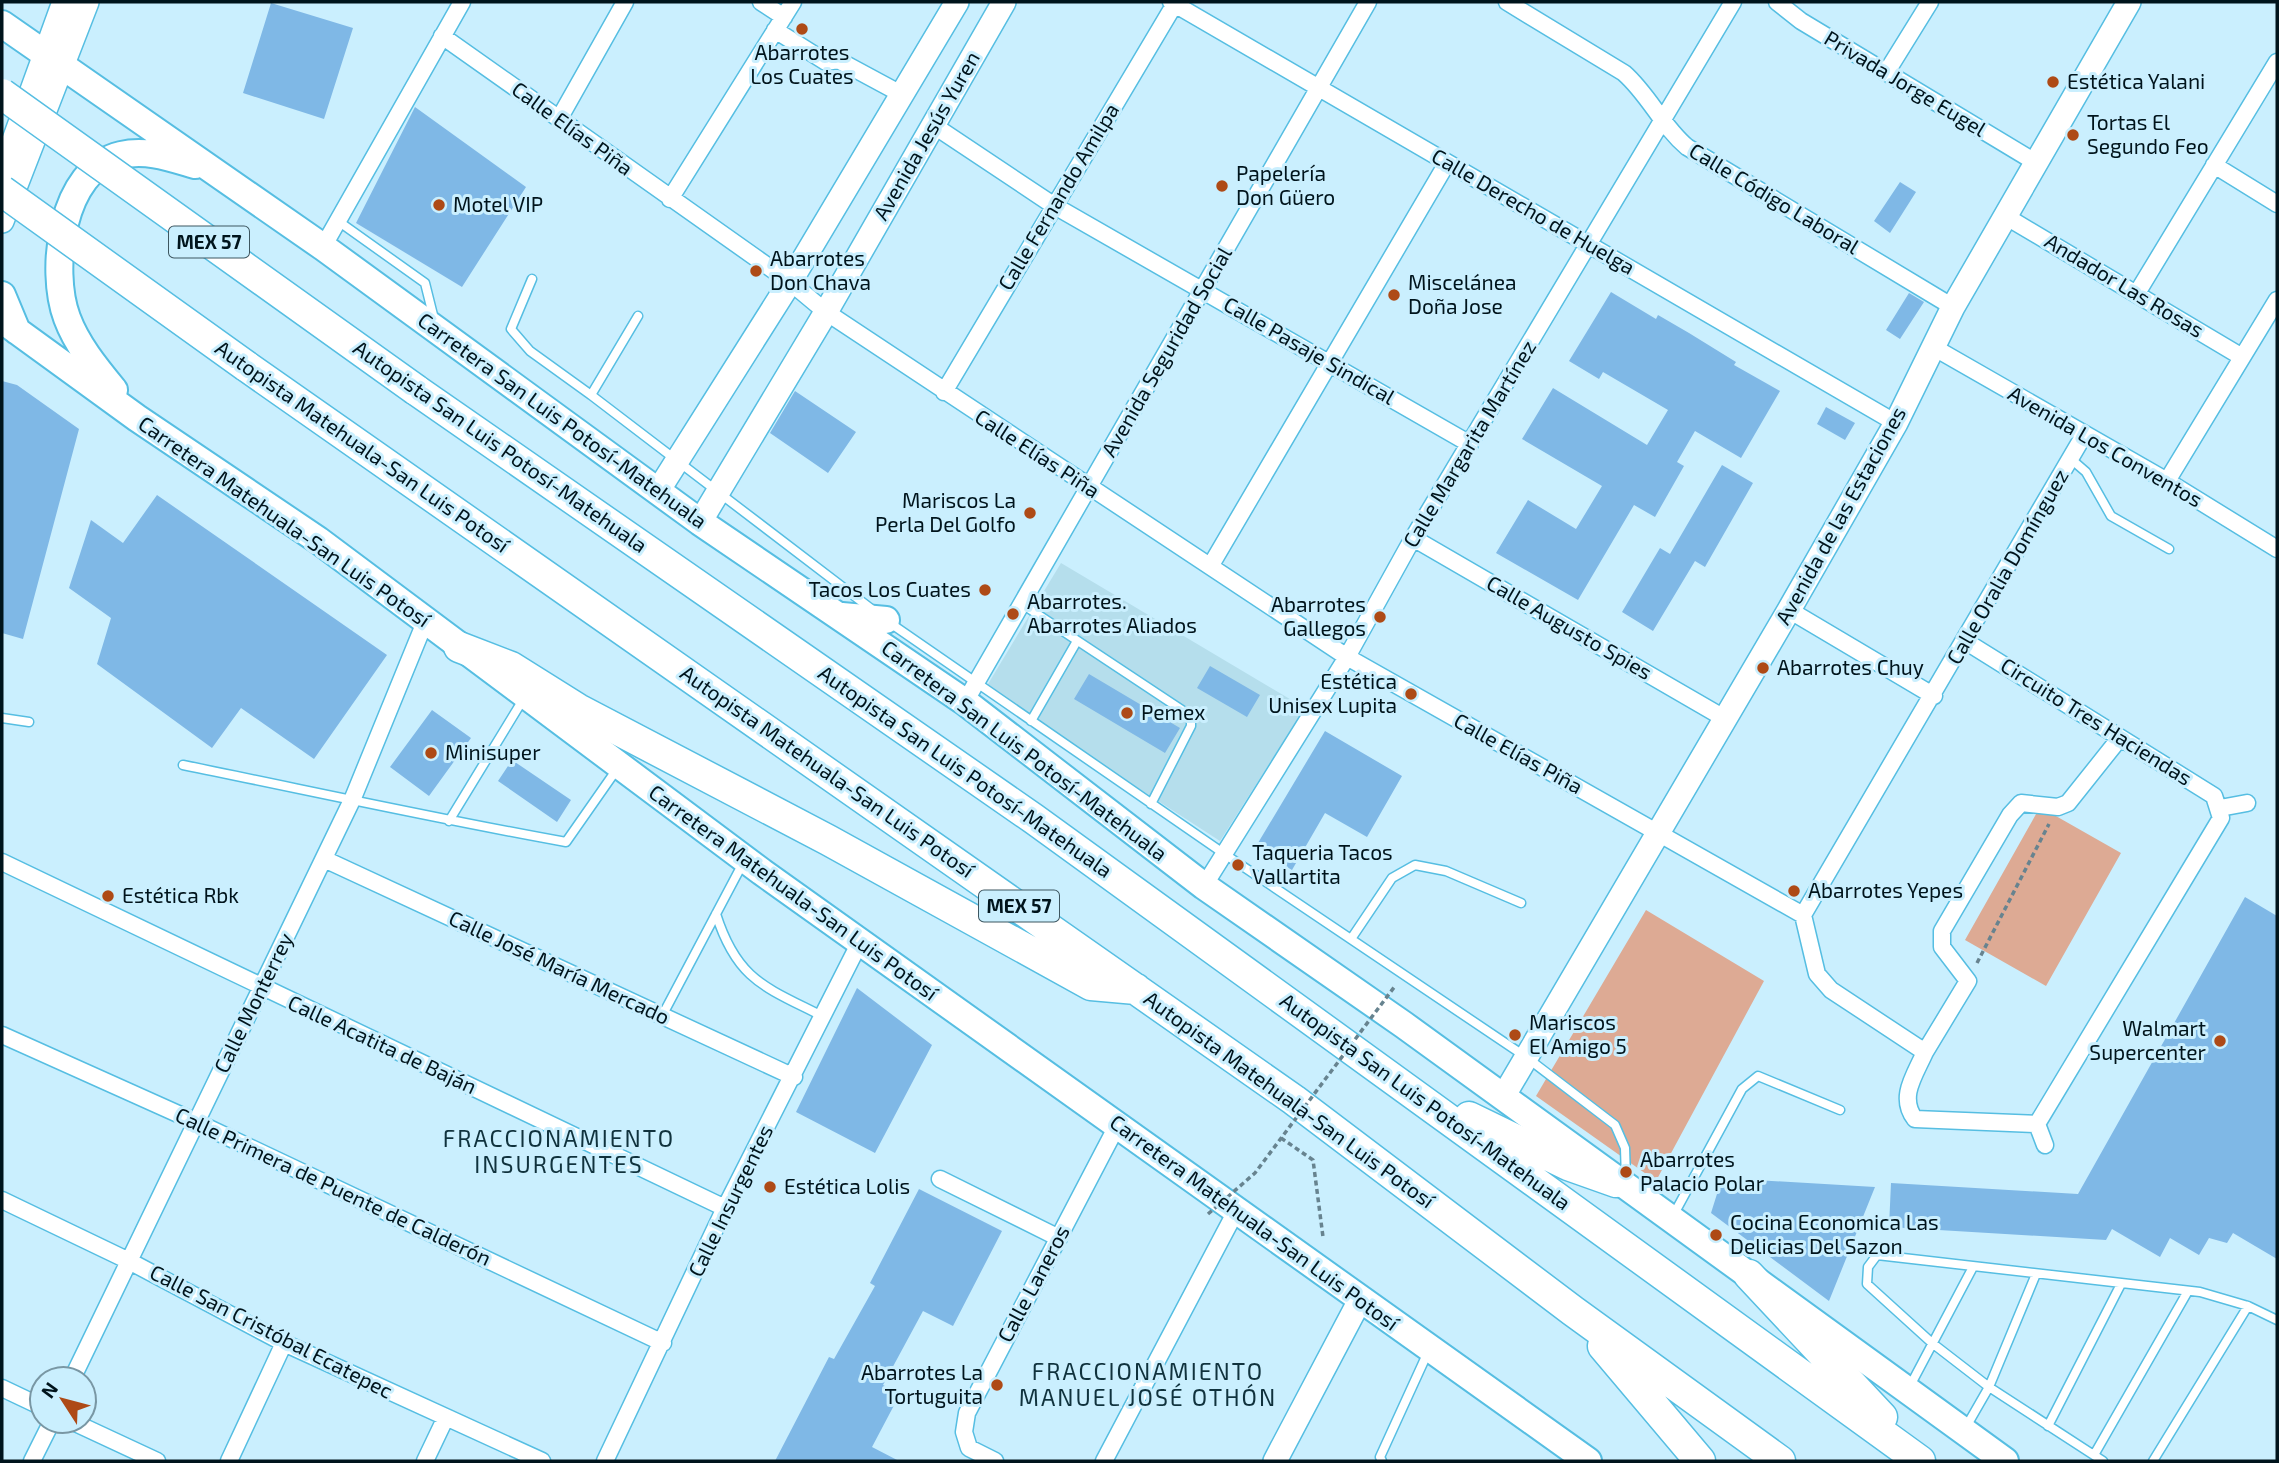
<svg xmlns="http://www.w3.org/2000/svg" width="2279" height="1463" viewBox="0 0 2279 1463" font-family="'Exo 2',sans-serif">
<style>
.built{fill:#b5deec}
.green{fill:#ddaa94}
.building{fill:#7fb8e6}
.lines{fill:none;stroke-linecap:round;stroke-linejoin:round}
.lane-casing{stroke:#56bee2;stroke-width:11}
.street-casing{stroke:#56bee2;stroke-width:19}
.secondary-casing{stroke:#56bee2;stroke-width:26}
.primary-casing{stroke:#56bee2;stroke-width:30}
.highway-casing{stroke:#56bee2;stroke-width:33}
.path{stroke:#67838f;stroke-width:3.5;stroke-dasharray:5 3.5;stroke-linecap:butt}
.lane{stroke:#fff;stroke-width:8}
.street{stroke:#fff;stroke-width:16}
.secondary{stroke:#fff;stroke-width:23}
.primary{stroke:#fff;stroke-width:26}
.highway{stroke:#fff;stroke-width:30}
.highway-bridge-casing{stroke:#56bee2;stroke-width:33;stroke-linecap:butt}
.path-bridge{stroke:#67838f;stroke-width:3.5;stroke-dasharray:5 3.5;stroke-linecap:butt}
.highway-bridge{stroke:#fff;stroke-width:30}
.poi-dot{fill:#ae4a16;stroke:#caeffe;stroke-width:2.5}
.labels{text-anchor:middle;stroke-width:6;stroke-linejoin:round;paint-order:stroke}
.shield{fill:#caeffe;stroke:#3d5660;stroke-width:2}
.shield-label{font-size:19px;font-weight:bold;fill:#00141c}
.poi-label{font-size:21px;fill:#00141c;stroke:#caeffe;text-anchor:start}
.street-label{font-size:21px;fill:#00141c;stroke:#caeffe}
.neighbourhood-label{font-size:23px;letter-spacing:2px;fill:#10323d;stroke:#caeffe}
</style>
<rect width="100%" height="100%" fill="#caeffe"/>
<!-- built -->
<path class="built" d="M 1061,563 L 1305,708 L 1220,841 L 985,689 Z"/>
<!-- green -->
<path class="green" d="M 2040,807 L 2121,853 L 2046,986 L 1965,940 Z
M 1646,910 L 1764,981 L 1656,1181 L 1536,1096 Z"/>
<!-- building -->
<path class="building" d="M 271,3 L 353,28 L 324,119 L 243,93 Z
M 415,107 L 526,187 L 462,287 L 356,223 Z
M 1900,182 L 1916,192 L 1890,233 L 1874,221 Z
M 1611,292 L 1656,319 L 1658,315 L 1689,333 L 1736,362 L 1734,365 L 1780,391 L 1741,458 L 1695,431 L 1677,462 L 1684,466 L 1655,517 L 1634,505 L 1578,600 L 1496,553 L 1528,500 L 1576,529 L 1602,486 L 1522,439 L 1553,388 L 1647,445 L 1668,410 L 1603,372 L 1599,379 L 1569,361 Z
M 1909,293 L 1924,302 L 1900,339 L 1886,330 Z
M 2,381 L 17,385 L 79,429 L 23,639 L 2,633 Z
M 795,391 L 856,432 L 828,473 L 770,433 Z
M 1826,407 L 1855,423 L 1845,440 L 1817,424 Z
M 1722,465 L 1753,483 L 1705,567 L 1695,561 L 1653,631 L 1622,612 L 1660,548 L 1670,554 Z
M 157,495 L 387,655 L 314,759 L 241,708 L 212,748 L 97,664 L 111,618 L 69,588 L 91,520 L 123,543 Z
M 1210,666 L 1260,695 L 1247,717 L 1197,688 Z
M 1089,674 L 1180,728 L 1165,753 L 1074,699 Z
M 432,710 L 471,738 L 429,796 L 390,767 Z
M 1325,731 L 1402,776 L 1367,837 L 1325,813 L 1292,870 L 1255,848 Z
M 512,760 L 571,800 L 557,822 L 498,781 Z
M 2245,897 L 2277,916 L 2277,1259 L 2233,1233 L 2227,1243 L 2209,1238 L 2199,1255 L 2170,1238 L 2160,1257 L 2112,1229 L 2106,1240 L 1889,1227 L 1891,1183 L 2078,1194 Z
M 857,988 L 932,1045 L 875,1153 L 796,1112 Z
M 1722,1178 L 1875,1187 L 1829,1301 L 1711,1213 Z
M 919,1189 L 1002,1231 L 953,1326 L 923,1311 L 883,1385 L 900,1394 L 872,1447 L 899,1461 L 775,1461 L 829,1357 L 834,1359 L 875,1286 L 870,1283 Z"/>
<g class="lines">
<!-- lane casing -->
<g class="lane-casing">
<path id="lane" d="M 338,221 L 425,283 L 434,319
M 532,279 L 511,329 L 530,351 L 591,395
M 638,316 L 591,395 L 874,611
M 2071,459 L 2086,472 L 2111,516 L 2169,549
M 1022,604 L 1191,716 L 1191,726 L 1151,804
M 890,623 L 1226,855 L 1526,1057 L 1615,1125 L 1625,1148 L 1626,1179
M 2,718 L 29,722
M 1031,721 L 1077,641
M 183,765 C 311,791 438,819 566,842 L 617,769
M 449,821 L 524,698
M 716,914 C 737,980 765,987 822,1016
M 1351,939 L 1392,878 L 1415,865 L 1446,871 L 1521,903
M 662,1016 L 743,863
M 1674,1214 L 1742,1089 L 1758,1076 L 1840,1110
M 1910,1386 L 1973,1267
M 2048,1426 L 2121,1284
M 1966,1427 L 1989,1387 L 2036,1274
M 2094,1455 L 2188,1291
M 1382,1461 L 1380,1457 L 1428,1352
M 2103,1461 L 1989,1387 L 1932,1343 L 1867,1284 L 1868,1267 L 1877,1255 L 2200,1292 L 2248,1306 L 2277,1320
M 2153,1461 L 2248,1306"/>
</g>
<!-- street casing -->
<g class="street-casing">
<path id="street" d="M 761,2 L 784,17
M 1171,2 L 1896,423
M 1507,2 L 1624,73 C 1649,95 1662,126 1687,147 L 1953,307
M 1777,2 L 1801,21 L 2035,162
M 775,30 L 826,62 L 838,60 L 903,95
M 442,36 L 790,282 L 826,312 L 1347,657 L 1803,915 L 1817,974 L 1831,990 L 1925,1052 C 1915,1075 1898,1097 1915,1119 L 2037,1124
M 1886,73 L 1930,2
M 559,119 L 625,2
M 933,125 L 1053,205 L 1470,444
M 2214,165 L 2277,204
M 670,199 L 793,2
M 2005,216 L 2242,357
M 323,247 L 462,2
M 2137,293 L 2277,62
M 1933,347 L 2167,481 L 2277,549
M 944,392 L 1176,2
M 2167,481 L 2277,300
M 1413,538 L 1724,718
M 1211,565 L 1447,163
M 1789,610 L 1934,696
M 1965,641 L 2214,796 L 2221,818 L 2037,1124
M 965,702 L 1368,2
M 2220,808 L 2247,803
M 324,859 L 794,1077
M 2,862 L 725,1208
M 1204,886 L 1347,657 L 1413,538 L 1733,2
M 1803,915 L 2084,435
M 2,1035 L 196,1122 L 663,1343
M 1925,1052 L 1968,981 L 1942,947 L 1942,931 L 2010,815 L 2021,803 L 2058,807 L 2068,803 L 2119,739
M 2037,1124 L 2045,1145
M 940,1179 L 1059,1238
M 2,1200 L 129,1261 L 284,1343 L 542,1461
M 72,1379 L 353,798 L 425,622
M 2,1388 L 42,1407
M 71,1421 L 157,1461
M 32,1461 L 52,1421
M 229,1461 L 284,1343
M 425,1461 L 446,1417
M 605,1461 L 725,1208 L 860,942
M 995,1461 L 969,1448 L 964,1432 L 967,1413 L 1118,1124
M 1104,1461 L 1235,1213"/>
</g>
<!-- secondary casing -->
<g class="secondary-casing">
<path id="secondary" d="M 2,173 L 64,2
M 2,221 L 87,2
M 658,491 L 790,282 L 957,2
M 700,522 L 826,312 L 1004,2
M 1503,1097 L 1789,610 L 1896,423 L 1953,307 L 2129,2
M 1275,1461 L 1360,1300"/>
</g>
<!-- primary casing -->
<g class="primary-casing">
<path id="primary" d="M 2,24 L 323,247 L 700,522 L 965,702 L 1204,886 L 1404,1025 L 2005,1461
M 2,295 L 17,331
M 2,320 L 137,418 L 318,540 L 762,872 L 1588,1461
M 114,390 C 96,368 77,345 67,318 C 49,270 61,169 121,155 C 147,149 171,158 195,165
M 842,616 L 886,620"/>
</g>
<!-- highway casing -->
<g class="highway-casing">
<path id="highway" d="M 246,366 L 1294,1100 L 1573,1311 L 1780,1461
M 416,390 L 1034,819 L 1920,1461
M 459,647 L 511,667 L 578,709 L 828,840 L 1091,985 L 1136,989
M 1469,1117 L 1568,1165 L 1616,1182
M 1749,1275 L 1882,1417
M 1603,1346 L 1700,1461"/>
</g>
<!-- path -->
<path class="path" d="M 1977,963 L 2049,824
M 1281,1138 L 1313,1160 L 1323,1237"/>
<!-- lane -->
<use href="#lane" class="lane"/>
<!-- street -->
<use href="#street" class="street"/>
<!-- secondary -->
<use href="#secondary" class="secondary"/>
<!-- primary -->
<use href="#primary" class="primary"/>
<!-- highway -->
<use href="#highway" class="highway"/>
<!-- highway-bridge casing -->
<g class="highway-bridge-casing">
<path id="highway-bridge" d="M 2,94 L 416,390
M 2,191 L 246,366"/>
</g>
<!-- path-bridge -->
<path class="path-bridge" d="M 1208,1214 L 1255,1173 L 1395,986"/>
<!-- highway-bridge -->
<use href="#highway-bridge" class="highway-bridge"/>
</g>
<!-- markers -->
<g class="poi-dot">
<circle cx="802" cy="29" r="7"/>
<circle cx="2053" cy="82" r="7"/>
<circle cx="2073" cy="135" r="7"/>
<circle cx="1222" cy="186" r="7"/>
<circle cx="439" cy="205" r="7"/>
<circle cx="756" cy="271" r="7"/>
<circle cx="1394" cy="295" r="7"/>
<circle cx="1030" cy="513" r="7"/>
<circle cx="985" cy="590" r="7"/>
<circle cx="1013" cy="614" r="7"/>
<circle cx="1380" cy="617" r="7"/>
<circle cx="1763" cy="668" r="7"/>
<circle cx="1411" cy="694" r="7"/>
<circle cx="1127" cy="713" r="7"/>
<circle cx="431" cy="753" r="7"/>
<circle cx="1238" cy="865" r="7"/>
<circle cx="1794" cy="891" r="7"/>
<circle cx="108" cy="896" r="7"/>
<circle cx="1515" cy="1035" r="7"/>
<circle cx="2220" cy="1041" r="7"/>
<circle cx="1626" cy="1172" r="7"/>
<circle cx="770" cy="1187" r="7"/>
<circle cx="1716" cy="1235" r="7"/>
<circle cx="997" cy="1385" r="7"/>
</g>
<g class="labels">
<!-- shield labels -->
<g class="shield">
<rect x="169" y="226.5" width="80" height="31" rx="5"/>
<rect x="979" y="890.5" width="80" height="31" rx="5"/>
</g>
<g class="shield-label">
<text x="209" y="249">MEX 57</text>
<text x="1019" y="913">MEX 57</text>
</g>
<!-- poi labels -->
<g class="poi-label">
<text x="802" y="60" text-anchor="middle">Abarrotes<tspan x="802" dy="24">Los Cuates</tspan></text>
<text x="2067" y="89">Estética Yalani</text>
<text x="2087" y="130">Tortas El<tspan x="2087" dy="24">Segundo Feo</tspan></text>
<text x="1236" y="181">Papelería<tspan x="1236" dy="24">Don Güero</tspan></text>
<text x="453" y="212">Motel VIP</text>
<text x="770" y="266">Abarrotes<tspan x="770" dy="24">Don Chava</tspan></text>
<text x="1408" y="290">Miscelánea<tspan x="1408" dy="24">Doña Jose</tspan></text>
<text x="1016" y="508" text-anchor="end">Mariscos La<tspan x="1016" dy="24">Perla Del Golfo</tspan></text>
<text x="971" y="597" text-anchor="end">Tacos Los Cuates</text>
<text x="1027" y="609">Abarrotes.<tspan x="1027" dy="24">Abarrotes Aliados</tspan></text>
<text x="1366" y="612" text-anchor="end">Abarrotes<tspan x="1366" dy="24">Gallegos</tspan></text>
<text x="1777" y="675">Abarrotes Chuy</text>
<text x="1397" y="689" text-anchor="end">Estética<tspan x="1397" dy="24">Unisex Lupita</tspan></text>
<text x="1141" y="720">Pemex</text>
<text x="445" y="760">Minisuper</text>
<text x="1252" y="860">Taqueria Tacos<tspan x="1252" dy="24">Vallartita</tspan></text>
<text x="1808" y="898">Abarrotes Yepes</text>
<text x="122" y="903">Estética Rbk</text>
<text x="1529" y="1030">Mariscos<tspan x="1529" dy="24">El Amigo 5</tspan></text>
<text x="2206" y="1036" text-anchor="end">Walmart<tspan x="2206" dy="24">Supercenter</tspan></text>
<text x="1640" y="1167">Abarrotes<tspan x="1640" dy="24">Palacio Polar</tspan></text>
<text x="784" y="1194">Estética Lolis</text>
<text x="1730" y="1230">Cocina Economica Las<tspan x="1730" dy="24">Delicias Del Sazon</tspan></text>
<text x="983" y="1380" text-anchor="end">Abarrotes La<tspan x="983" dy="24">Tortuguita</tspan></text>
</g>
<!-- street labels -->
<g class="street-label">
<text transform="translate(1905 84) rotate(31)" y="7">Privada Jorge Eugel</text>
<text transform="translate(572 129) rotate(36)" y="7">Calle Elías Piña</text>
<text transform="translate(927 136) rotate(-60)" y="7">Avenida Jesús Yuren</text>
<text transform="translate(1059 197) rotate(-59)" y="7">Calle Fernando Amilpa</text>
<text transform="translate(1774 199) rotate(31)" y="7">Calle Código Laboral</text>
<text transform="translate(1533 212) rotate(30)" y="7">Calle Derecho de Huelga</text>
<text transform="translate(2124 286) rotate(31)" y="7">Andador Las Rosas</text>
<text transform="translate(1309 351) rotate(30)" y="7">Calle Pasaje Sindical</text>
<text transform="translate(1167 352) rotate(-60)" y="7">Avenida Seguridad Social</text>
<text transform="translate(562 421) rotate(36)" y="7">Carretera San Luis Potosí-Matehuala</text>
<text transform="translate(1470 444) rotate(-59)" y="7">Calle Margarita Martínez</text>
<text transform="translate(362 447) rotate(35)" y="7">Autopista Matehuala-San Luis Potosí</text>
<text transform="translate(500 447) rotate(35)" y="7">Autopista San Luis Potosí-Matehuala</text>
<text transform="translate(2105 447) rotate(30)" y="7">Avenida Los Conventos</text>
<text transform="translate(1037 454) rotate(33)" y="7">Calle Elías Piña</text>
<text transform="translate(1841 516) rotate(-61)" y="7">Avenida de las Estaciones</text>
<text transform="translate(284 522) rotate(35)" y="7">Carretera Matehuala-San Luis Potosí</text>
<text transform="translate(2008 567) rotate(-60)" y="7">Calle Oralia Domínguez</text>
<text transform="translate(1569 628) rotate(30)" y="7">Calle Augusto Spies</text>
<text transform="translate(2096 722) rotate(32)" y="7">Circuito Tres Haciendas</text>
<text transform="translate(1024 751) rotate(37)" y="7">Carretera San Luis Potosí-Matehuala</text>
<text transform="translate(1518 754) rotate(29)" y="7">Calle Elías Piña</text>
<text transform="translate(827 772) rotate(35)" y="7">Autopista Matehuala-San Luis Potosí</text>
<text transform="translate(965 772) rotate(35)" y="7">Autopista San Luis Potosí-Matehuala</text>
<text transform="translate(793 893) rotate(36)" y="7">Carretera Matehuala-San Luis Potosí</text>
<text transform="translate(559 968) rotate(25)" y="7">Calle José María Mercado</text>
<text transform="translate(254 1003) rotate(-64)" y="7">Calle Monterrey</text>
<text transform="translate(382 1045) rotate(25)" y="7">Calle Acatita de Baján</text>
<text transform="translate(1289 1100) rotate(36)" y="7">Autopista Matehuala-San Luis Potosí</text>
<text transform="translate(1425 1102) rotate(36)" y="7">Autopista San Luis Potosí-Matehuala</text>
<text transform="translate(333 1187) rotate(25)" y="7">Calle Primera de Puente de Calderón</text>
<text transform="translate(731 1201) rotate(-64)" y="7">Calle Insurgentes</text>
<text transform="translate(1254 1223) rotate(36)" y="7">Carretera Matehuala-San Luis Potosí</text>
<text transform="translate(1034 1284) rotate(-62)" y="7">Calle Laneros</text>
<text transform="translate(271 1332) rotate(27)" y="7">Calle San Cristóbal Ecatepec</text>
</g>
<!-- neighbourhood labels -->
<g class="neighbourhood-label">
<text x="559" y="1147">FRACCIONAMIENTO<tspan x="559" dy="26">INSURGENTES</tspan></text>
<text x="1148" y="1380">FRACCIONAMIENTO<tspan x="1148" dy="26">MANUEL JOSÉ OTHÓN</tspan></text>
</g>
</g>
<!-- border -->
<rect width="2279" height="1463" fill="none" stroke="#00141c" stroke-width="7"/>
<!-- north arrow -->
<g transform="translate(63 1400) rotate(306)"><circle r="33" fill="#caeffe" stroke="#7997a4" stroke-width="2"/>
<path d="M0-5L12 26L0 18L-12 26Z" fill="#ae4a16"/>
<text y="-10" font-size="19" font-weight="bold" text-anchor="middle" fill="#00141c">N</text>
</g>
</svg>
